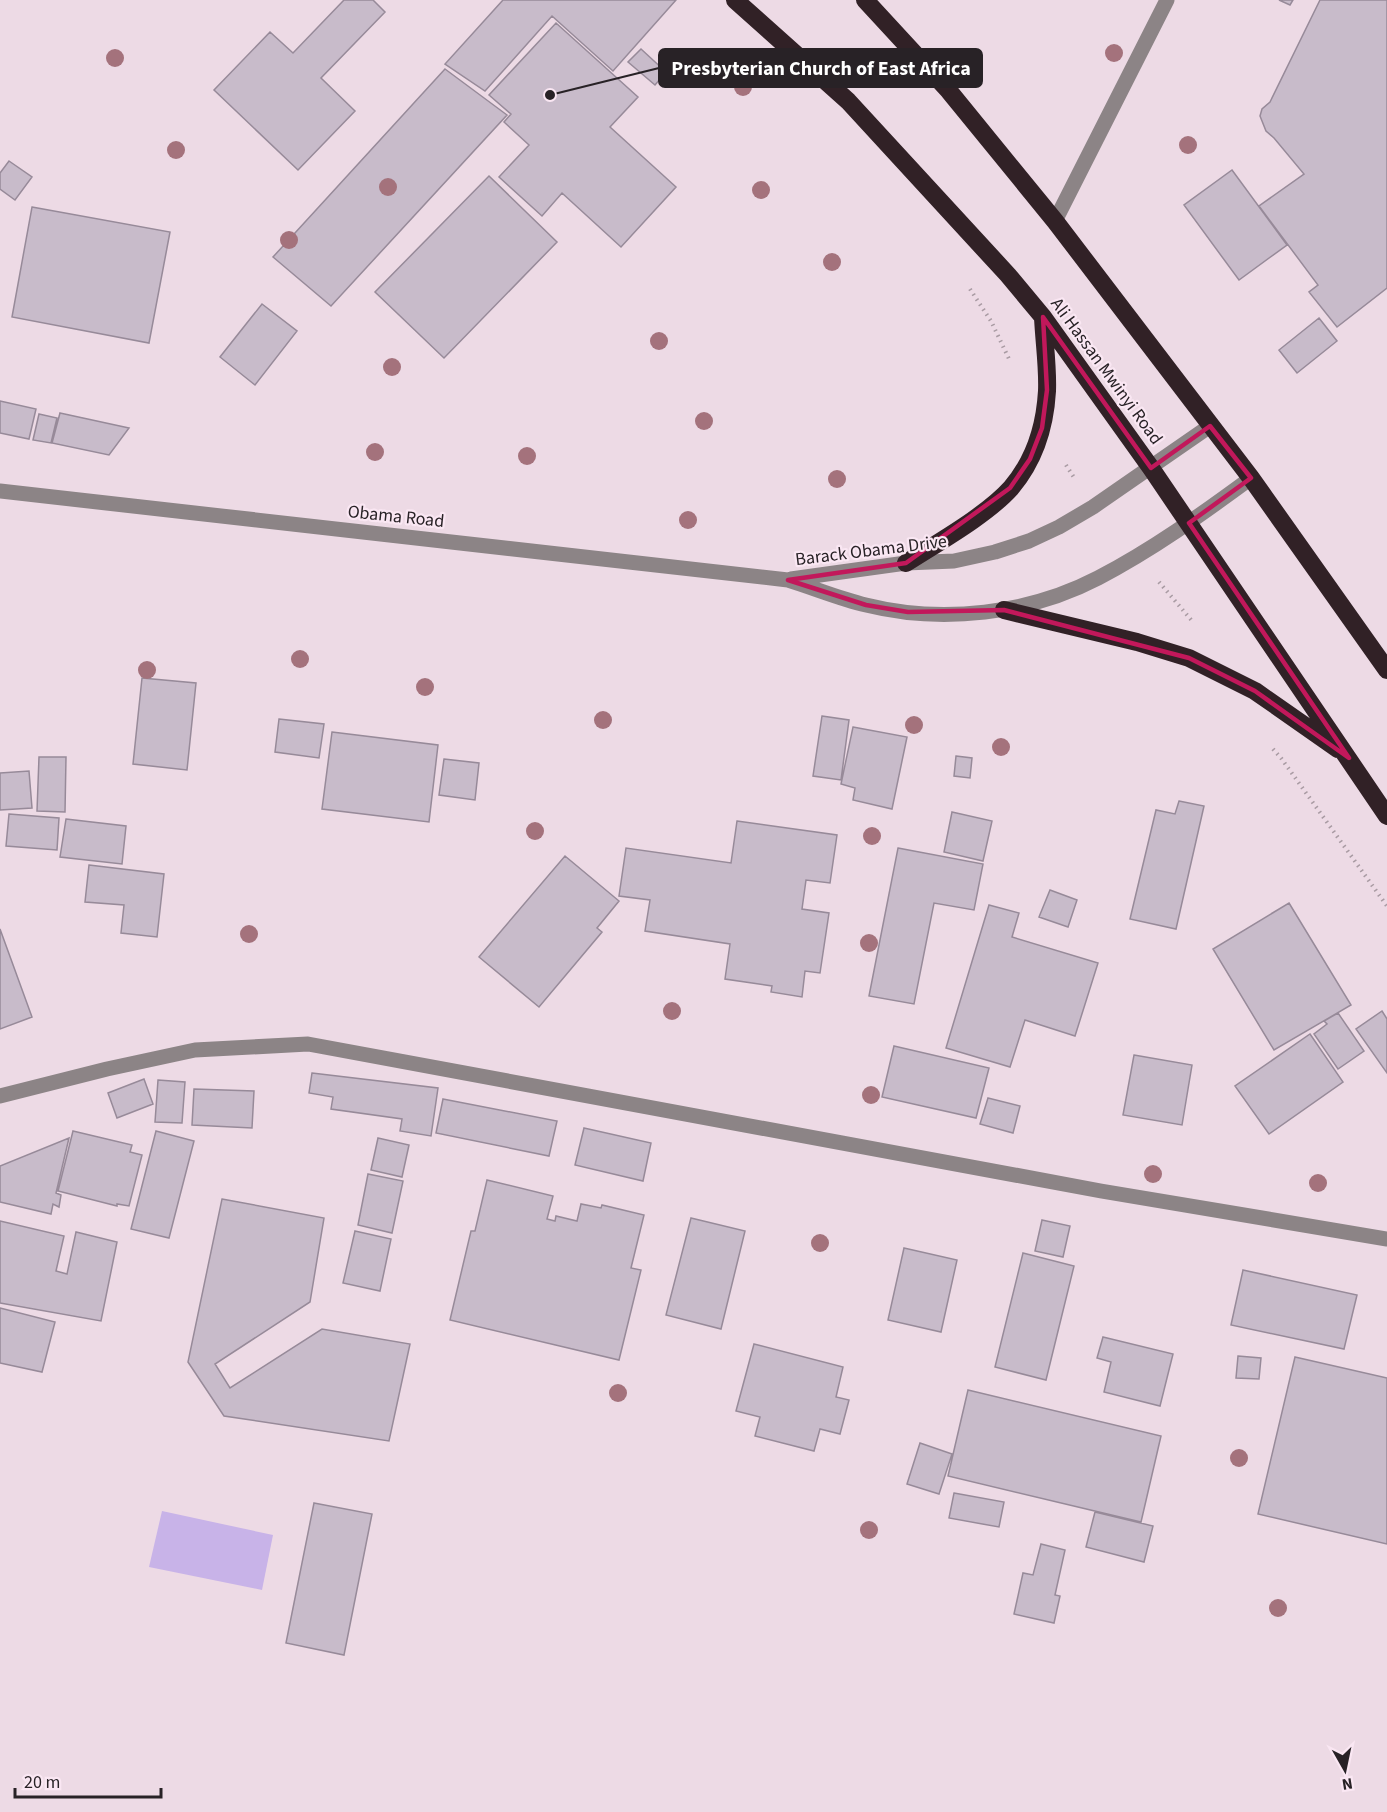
<svg xmlns="http://www.w3.org/2000/svg" width="1387" height="1812" viewBox="0 0 1387 1812" font-family="'Source Sans 3',sans-serif">
<style>
.water{fill:#c8b3e8}
.building{fill:#c8bbca;stroke:#978a99;stroke-width:1.5}
.lines{fill:none;stroke-linecap:round;stroke-linejoin:round}
.path{stroke:#a99ba3;stroke-width:4;stroke-dasharray:1.5 4.5;stroke-linecap:butt}
.minor{stroke:#8c8486;stroke-width:15}
.highway{stroke:#312126;stroke-width:18}
.tree{fill:#a4727c}
.marked{fill:none;stroke:#c2185b;stroke-width:4.5;stroke-linejoin:round}
.labels{text-anchor:middle;stroke-width:4.5;stroke-linejoin:round;paint-order:stroke}
.street-label{font-size:18px;fill:#282226;stroke:#fae7f3}
.leader{fill:none;stroke:#282226;stroke-width:2}
.callout-dot{fill:#282226;stroke:#fae7f3;stroke-width:2}
.callout{fill:#282226;stroke:#282226;stroke-width:2}
.callout-label{font-size:20px;text-anchor:middle;font-weight:bold;fill:#fff}
</style>
<rect width="100%" height="100%" fill="#eddae5"/>
<!-- water -->
<path class="water" d="M 162,1511 L 273,1535 L 262,1590 L 149,1567 Z"/>
<!-- building -->
<path class="building" d="M 344,0 L 373,0 L 385,12 L 321,78 L 355,111 L 298,170 L 214,90 L 270,32 L 293,53 Z
M 503,0 L 676,0 L 613,71 L 552,16 L 485,91 L 445,64 Z
M 1279,0 L 1293,0 L 1290,5 Z
M 1320,0 L 1387,0 L 1387,288 L 1337,327 L 1309,292 L 1318,285 L 1259,206 L 1304,174 L 1274,138 L 1266,131 L 1260,116 L 1262,109 L 1270,102 Z
M 556,23 L 638,97 L 610,127 L 676,187 L 621,247 L 562,193 L 542,216 L 499,177 L 529,145 L 504,122 L 511,114 L 489,95 Z
M 641,49 L 666,72 L 655,85 L 628,62 Z
M 445,69 L 507,115 L 331,306 L 273,257 Z
M 9,161 L 32,177 L 15,200 L 0,189 L 0,173 Z
M 1232,170 L 1287,245 L 1239,280 L 1184,205 Z
M 489,176 L 557,242 L 444,358 L 375,292 Z
M 32,207 L 170,232 L 149,343 L 12,317 Z
M 262,304 L 297,331 L 255,385 L 220,357 Z
M 1319,318 L 1337,341 L 1297,373 L 1279,350 Z
M 0,401 L 36,409 L 29,439 L 0,433 Z
M 60,413 L 129,428 L 109,455 L 52,443 Z
M 39,414 L 57,418 L 51,443 L 33,440 Z
M 142,678 L 196,683 L 187,770 L 133,764 Z
M 822,716 L 849,720 L 841,780 L 813,776 Z
M 279,719 L 324,724 L 319,758 L 275,752 Z
M 853,727 L 907,737 L 892,809 L 853,800 L 855,788 L 841,784 Z
M 332,732 L 438,745 L 429,822 L 322,809 Z
M 956,756 L 972,758 L 970,778 L 954,776 Z
M 39,757 L 66,757 L 65,812 L 37,811 Z
M 444,759 L 479,763 L 475,800 L 439,795 Z
M 29,771 L 32,808 L 0,810 L 0,773 Z
M 1179,801 L 1204,806 L 1176,929 L 1130,919 L 1156,810 L 1175,814 Z
M 952,812 L 992,821 L 983,861 L 944,852 Z
M 9,814 L 59,818 L 57,850 L 6,846 Z
M 66,819 L 126,826 L 122,864 L 60,857 Z
M 737,821 L 837,835 L 830,883 L 806,880 L 802,909 L 829,913 L 820,973 L 805,971 L 802,997 L 771,992 L 772,986 L 725,979 L 730,944 L 645,931 L 650,900 L 619,896 L 626,848 L 731,863 Z
M 898,848 L 983,864 L 974,910 L 934,903 L 914,1004 L 869,996 Z
M 565,856 L 619,901 L 597,928 L 602,932 L 539,1007 L 479,957 Z
M 89,865 L 164,874 L 157,937 L 121,933 L 124,905 L 85,902 Z
M 1050,890 L 1077,900 L 1068,927 L 1039,917 Z
M 1289,903 L 1351,1005 L 1274,1050 L 1213,949 Z
M 989,905 L 1019,913 L 1012,937 L 1098,963 L 1075,1036 L 1025,1020 L 1010,1067 L 946,1048 Z
M 0,929 L 32,1017 L 0,1029 Z
M 1382,1011 L 1387,1019 L 1387,1073 L 1356,1029 Z
M 1338,1013 L 1364,1051 L 1338,1069 L 1314,1034 L 1327,1024 L 1324,1021 Z
M 1310,1034 L 1343,1082 L 1269,1134 L 1235,1086 Z
M 894,1046 L 989,1068 L 976,1118 L 882,1097 Z
M 1134,1055 L 1192,1065 L 1182,1125 L 1123,1115 Z
M 312,1073 L 438,1088 L 431,1136 L 400,1131 L 402,1119 L 331,1109 L 333,1097 L 309,1093 Z
M 144,1079 L 153,1104 L 117,1118 L 108,1093 Z
M 158,1080 L 185,1082 L 182,1123 L 155,1122 Z
M 194,1089 L 254,1091 L 252,1128 L 192,1125 Z
M 988,1098 L 1020,1106 L 1013,1133 L 980,1124 Z
M 443,1099 L 557,1121 L 549,1156 L 436,1133 Z
M 584,1128 L 651,1143 L 643,1181 L 575,1165 Z
M 73,1131 L 132,1145 L 130,1152 L 142,1155 L 129,1206 L 117,1204 L 117,1206 L 58,1191 Z
M 156,1131 L 194,1141 L 169,1238 L 131,1229 Z
M 69,1138 L 56,1193 L 61,1195 L 59,1207 L 53,1204 L 51,1214 L 0,1202 L 0,1166 Z
M 378,1138 L 409,1145 L 402,1177 L 371,1170 Z
M 368,1174 L 403,1181 L 392,1233 L 358,1225 Z
M 487,1180 L 553,1196 L 547,1219 L 555,1221 L 556,1216 L 577,1221 L 581,1204 L 601,1208 L 602,1205 L 644,1215 L 631,1268 L 641,1270 L 619,1360 L 450,1320 L 471,1231 L 475,1231 Z
M 222,1199 L 324,1218 L 310,1302 L 215,1364 L 230,1388 L 322,1329 L 410,1344 L 389,1441 L 224,1416 L 188,1362 Z
M 691,1218 L 745,1231 L 721,1329 L 666,1315 Z
M 1042,1220 L 1070,1226 L 1063,1257 L 1035,1251 Z
M 0,1221 L 64,1236 L 56,1271 L 67,1274 L 76,1232 L 117,1242 L 101,1321 L 0,1303 Z
M 355,1231 L 391,1239 L 380,1291 L 343,1283 Z
M 904,1248 L 957,1260 L 941,1332 L 888,1320 Z
M 1023,1253 L 1074,1266 L 1046,1380 L 995,1367 Z
M 1243,1270 L 1357,1295 L 1344,1349 L 1231,1325 Z
M 0,1308 L 55,1322 L 42,1372 L 0,1363 Z
M 1103,1337 L 1173,1354 L 1160,1406 L 1104,1392 L 1111,1362 L 1097,1358 Z
M 754,1344 L 843,1367 L 836,1397 L 849,1400 L 840,1434 L 820,1429 L 814,1451 L 755,1436 L 760,1417 L 736,1411 Z
M 1238,1356 L 1261,1358 L 1259,1379 L 1236,1378 Z
M 1295,1357 L 1387,1378 L 1387,1544 L 1258,1514 Z
M 968,1390 L 1161,1436 L 1141,1522 L 948,1476 Z
M 920,1443 L 952,1454 L 939,1494 L 907,1484 Z
M 954,1493 L 1004,1502 L 999,1527 L 949,1518 Z
M 314,1503 L 372,1514 L 344,1655 L 286,1643 Z
M 1095,1512 L 1153,1526 L 1144,1562 L 1086,1547 Z
M 1041,1544 L 1065,1550 L 1055,1595 L 1060,1596 L 1054,1623 L 1014,1614 L 1023,1573 L 1033,1575 Z"/>
<g class="lines">
<!-- path -->
<path class="path" d="M 970,289 L 991,321 L 1010,361
M 1066,465 L 1075,479
M 1159,582 L 1193,622
M 1273,749 L 1281,758 L 1387,906"/>
<!-- minor -->
<path class="minor" d="M 1055,221 L 1167,0
M 0,491 L 788,580 C 814,588 840,599 866,605 C 942,624 1029,614 1098,578 C 1152,550 1202,514 1251,478
M 791,579 L 906,563 L 954,561 L 995,552 L 1029,541 L 1059,527 L 1093,507 L 1210,426
M 0,1096 L 107,1069 L 195,1050 L 308,1044 L 1101,1191 L 1387,1239"/>
<!-- highway -->
<path class="highway" d="M 735,0 L 848,101 L 1008,275 L 1043,317 L 1151,468 L 1387,816
M 865,0 L 949,91 L 1055,221 L 1251,478 L 1387,670
M 906,563 C 937,543 987,515 1011,488 C 1034,461 1045,426 1047,391 C 1048,366 1044,341 1043,317
M 1004,610 L 1137,642 L 1189,658 L 1255,691 L 1338,749"/>
</g>
<!-- trees -->
<g class="tree">
<circle cx="1114" cy="53" r="9"/>
<circle cx="115" cy="58" r="9"/>
<circle cx="743" cy="87" r="9"/>
<circle cx="1188" cy="145" r="9"/>
<circle cx="176" cy="150" r="9"/>
<circle cx="388" cy="187" r="9"/>
<circle cx="761" cy="190" r="9"/>
<circle cx="289" cy="240" r="9"/>
<circle cx="832" cy="262" r="9"/>
<circle cx="659" cy="341" r="9"/>
<circle cx="392" cy="367" r="9"/>
<circle cx="704" cy="421" r="9"/>
<circle cx="375" cy="452" r="9"/>
<circle cx="527" cy="456" r="9"/>
<circle cx="837" cy="479" r="9"/>
<circle cx="688" cy="520" r="9"/>
<circle cx="300" cy="659" r="9"/>
<circle cx="147" cy="670" r="9"/>
<circle cx="425" cy="687" r="9"/>
<circle cx="603" cy="720" r="9"/>
<circle cx="914" cy="725" r="9"/>
<circle cx="1001" cy="747" r="9"/>
<circle cx="535" cy="831" r="9"/>
<circle cx="872" cy="836" r="9"/>
<circle cx="249" cy="934" r="9"/>
<circle cx="869" cy="943" r="9"/>
<circle cx="672" cy="1011" r="9"/>
<circle cx="871" cy="1095" r="9"/>
<circle cx="1153" cy="1174" r="9"/>
<circle cx="1318" cy="1183" r="9"/>
<circle cx="820" cy="1243" r="9"/>
<circle cx="618" cy="1393" r="9"/>
<circle cx="1239" cy="1458" r="9"/>
<circle cx="869" cy="1530" r="9"/>
<circle cx="1278" cy="1608" r="9"/>
</g>
<!-- marked area -->
<path class="marked" d="M 1043,317 L 1151,468 L 1210,426 L 1251,478 L 1189,523 L 1349,758 L 1255,691 L 1189,658 L 1004,610 L 908,612 L 866,605 L 788,580 L 906,563 L 1010,488 L 1030,459 L 1042,428 L 1047,390 Z"/>
<g class="labels">
<!-- street labels -->
<g class="street-label">
<text transform="translate(1107 371) rotate(54)" y="6">Ali Hassan Mwinyi Road</text>
<text transform="translate(396 516) rotate(6)" y="6">Obama Road</text>
<text transform="translate(871 550) rotate(-7)" y="6">Barack Obama Drive</text>
</g>
</g>
<!-- callouts -->
<path class="leader" d="M550 95L659 68"/>
<circle class="callout-dot" cx="550" cy="95" r="6"/>
<rect class="callout" x="659" y="49" width="323" height="38" rx="6"/>
<g class="callout-label">
<text x="821" y="75">Presbyterian Church of East Africa</text>
</g>
<!-- north arrow -->
<g transform="translate(1345 1770) rotate(171)" stroke="#fae7f3" stroke-width="4.5" paint-order="stroke">
<path d="M0-4.5L10 22L0 15L-10 22Z" fill="#282226"/>
<text y="-9" font-size="16" font-weight="bold" text-anchor="middle" fill="#282226">N</text>
</g>
<!-- scale -->
<path d="M15 1788v9h146v-9" fill="none" stroke="#282226" stroke-width="3"/>
<text x="24" y="1788" font-size="18" fill="#282226" stroke="#fae7f3" stroke-width="4.5" paint-order="stroke">20 m</text>
</svg>
